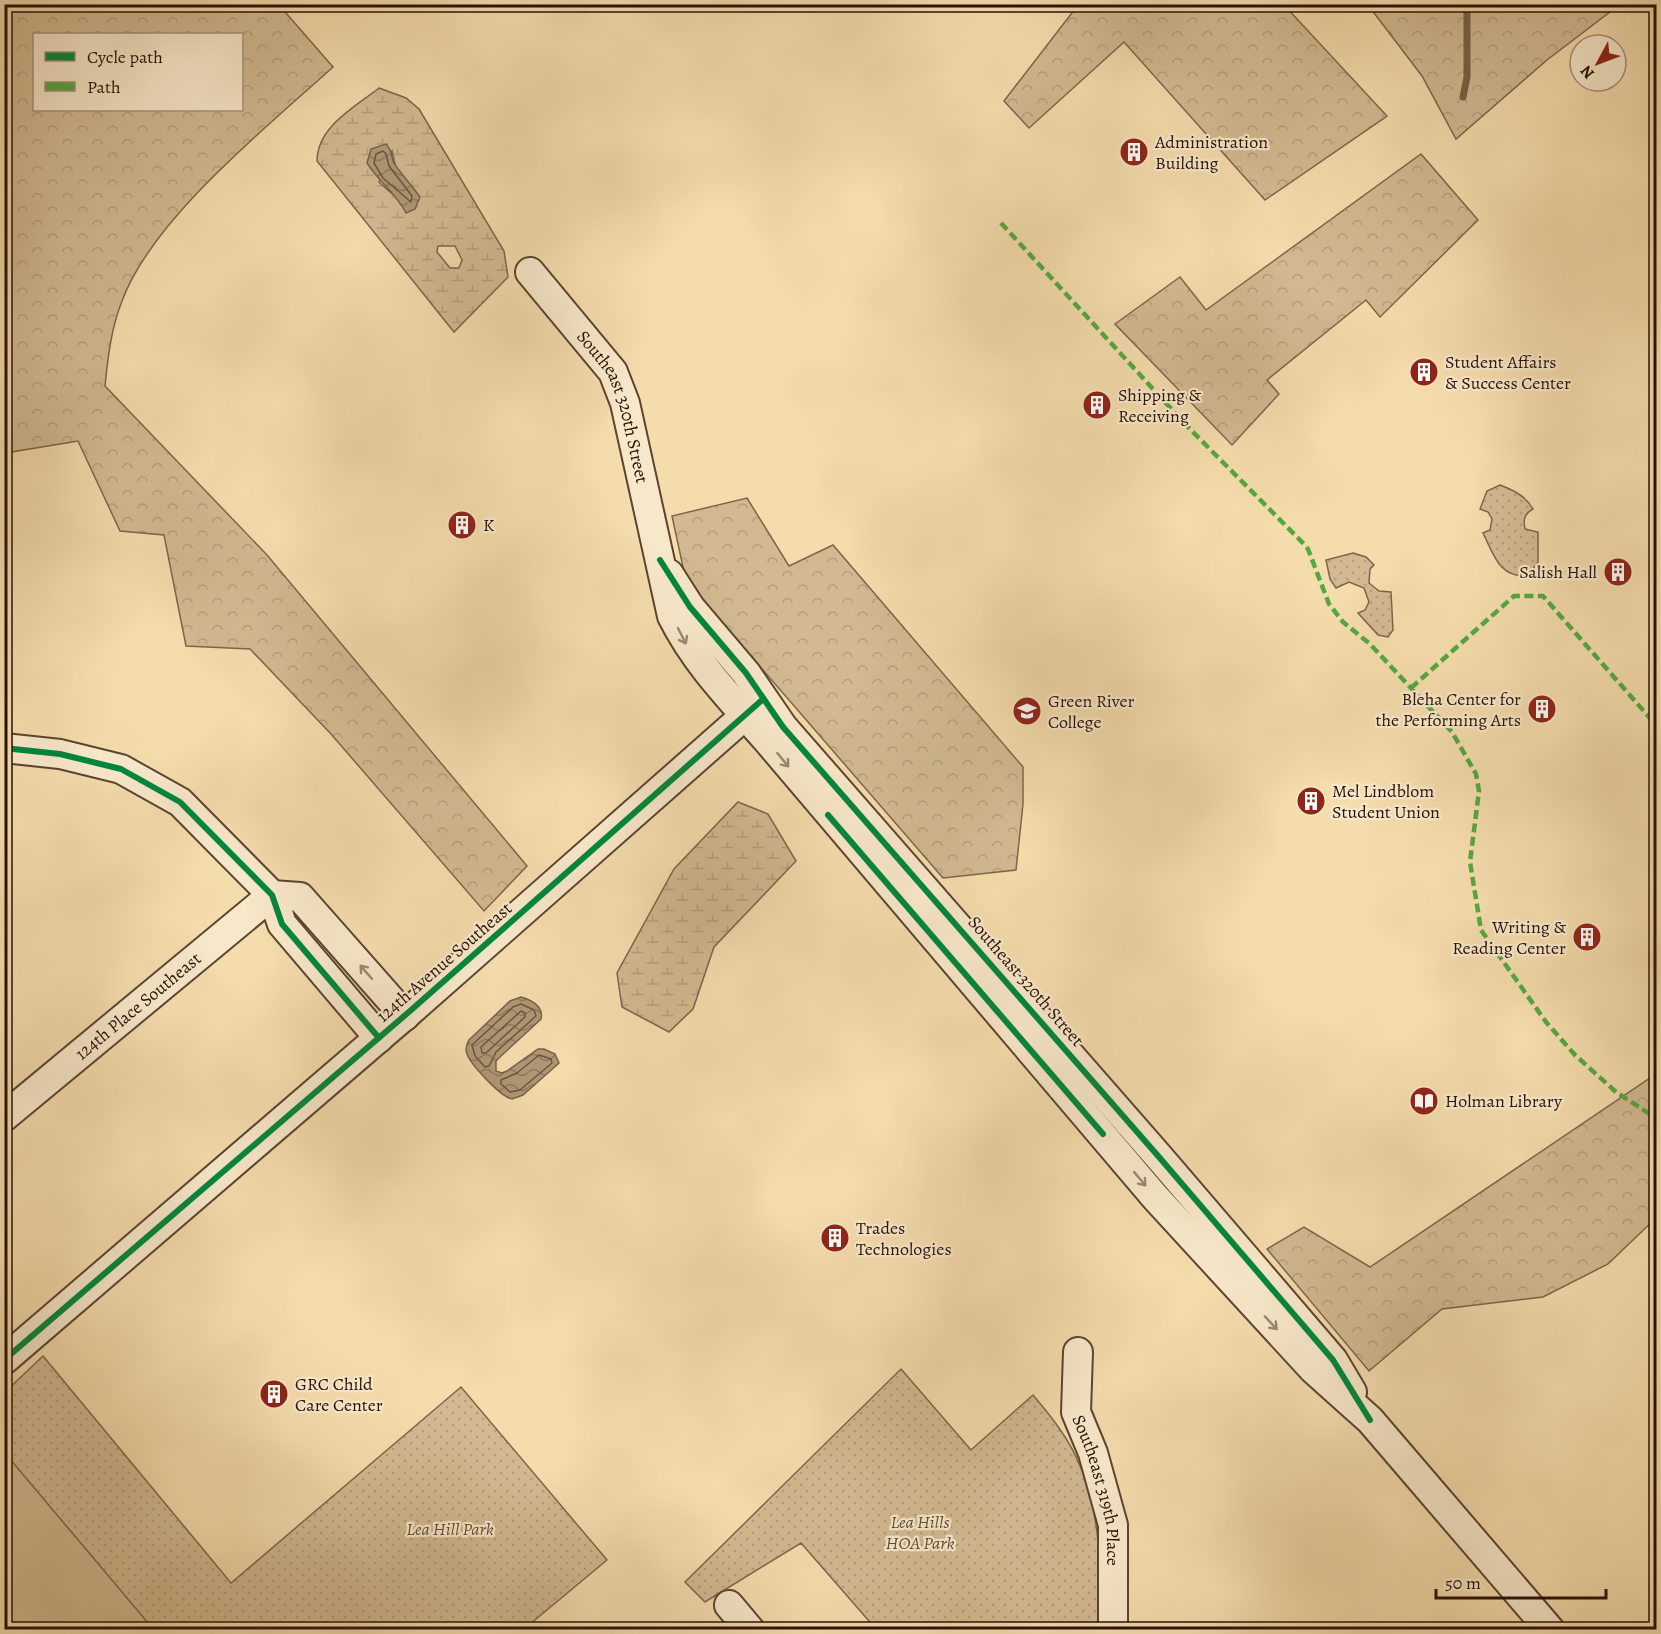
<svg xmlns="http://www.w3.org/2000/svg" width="1661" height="1634" viewBox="0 0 1661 1634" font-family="Alegreya,serif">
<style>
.grass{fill:url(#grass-dots);stroke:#7d654c;stroke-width:1.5}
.forest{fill:url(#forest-crowns);stroke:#7d654c;stroke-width:1.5;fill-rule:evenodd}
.wetland{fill:url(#wetland-marsh);stroke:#7d654c;stroke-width:1.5;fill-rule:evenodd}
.pitch{fill:#d2b991;stroke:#7d654c;stroke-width:1.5}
.water{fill:url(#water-waves);stroke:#796149;stroke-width:1.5}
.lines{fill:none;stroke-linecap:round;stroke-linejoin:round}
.shore{stroke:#6c543e;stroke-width:1.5}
.stream{stroke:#796149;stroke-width:7}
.minor-casing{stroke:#5b4430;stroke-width:32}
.minor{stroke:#f8e8ca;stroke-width:28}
.quiet{stroke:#53a841;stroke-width:4.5;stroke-dasharray:9 4.5;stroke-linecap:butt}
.cycleway-casing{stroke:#f8e8ca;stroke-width:10}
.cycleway{stroke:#00873e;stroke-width:6}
.oneway{stroke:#9a8772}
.labels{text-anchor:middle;stroke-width:4.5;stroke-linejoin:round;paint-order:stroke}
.poi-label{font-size:18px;fill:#281107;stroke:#f8e8ca;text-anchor:start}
.street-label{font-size:18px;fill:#281107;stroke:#f8e8ca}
.park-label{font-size:18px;font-style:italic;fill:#644c37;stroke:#f8e8ca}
</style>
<defs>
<pattern id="grass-dots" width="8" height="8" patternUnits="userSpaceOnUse" patternTransform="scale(1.5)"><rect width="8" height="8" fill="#d2b991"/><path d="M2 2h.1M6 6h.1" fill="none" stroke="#b49e7c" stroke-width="1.8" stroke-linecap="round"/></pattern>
<pattern id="forest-crowns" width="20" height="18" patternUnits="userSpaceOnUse" patternTransform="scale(1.5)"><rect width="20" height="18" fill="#d2b991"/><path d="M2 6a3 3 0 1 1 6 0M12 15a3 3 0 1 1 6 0" fill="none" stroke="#b49e7c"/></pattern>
<pattern id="wetland-marsh" width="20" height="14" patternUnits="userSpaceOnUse" patternTransform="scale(1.5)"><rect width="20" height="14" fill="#d2b991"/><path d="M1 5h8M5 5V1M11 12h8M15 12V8" fill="none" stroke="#b49e7c"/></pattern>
<pattern id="water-waves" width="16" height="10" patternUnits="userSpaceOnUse" patternTransform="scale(1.5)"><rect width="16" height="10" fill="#af9775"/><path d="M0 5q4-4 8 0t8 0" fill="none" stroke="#8e7a5e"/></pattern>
</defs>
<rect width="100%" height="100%" fill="#f5dcad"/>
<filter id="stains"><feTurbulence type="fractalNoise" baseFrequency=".00333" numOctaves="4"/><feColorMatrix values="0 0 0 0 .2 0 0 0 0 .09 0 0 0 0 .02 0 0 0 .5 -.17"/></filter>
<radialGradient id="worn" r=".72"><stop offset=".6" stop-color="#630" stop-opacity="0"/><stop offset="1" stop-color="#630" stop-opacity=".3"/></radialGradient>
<!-- grass -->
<path class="grass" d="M 1500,485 C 1513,490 1526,496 1533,509 C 1524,514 1523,520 1525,529 L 1538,532 L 1538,562 L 1528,576 C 1499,578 1494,555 1483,533 L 1490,530 L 1492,519 L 1488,512 L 1480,509 L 1487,491 Z
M 1353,553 L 1366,557 L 1374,565 L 1370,569 L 1369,583 L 1379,591 L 1391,592 L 1393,630 L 1388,637 L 1378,635 L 1358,613 L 1365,610 L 1369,602 L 1364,588 L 1349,582 L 1336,588 L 1330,579 L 1326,560 Z
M 43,1356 L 231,1583 L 461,1387 L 607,1560 L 524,1629 L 5,1630 L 5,1392 Z
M 901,1369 L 971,1450 L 1033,1395 C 1042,1406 1051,1416 1059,1428 C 1100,1484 1104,1563 1097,1629 L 876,1629 L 801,1543 L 705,1602 L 685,1582 Z"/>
<!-- forest -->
<path class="forest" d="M 5,4 L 279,5 L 333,67 C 268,126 152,219 122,301 C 111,329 108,356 105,386 L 267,555 L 527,866 L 484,911 L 331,734 L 250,649 L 186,646 L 164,535 L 120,531 L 78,441 L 5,453 ZM 34,34 L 242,34 L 242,110 L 34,110 Z
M 1284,5 L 1387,116 L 1265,200 L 1124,42 L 1029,128 L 1004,101 L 1078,5 Z
M 1368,5 L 1619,5 L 1547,60 L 1456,139 L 1422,76 Z
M 1421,154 L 1478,220 L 1380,317 L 1366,300 L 1267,380 L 1279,394 L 1232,445 L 1115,324 L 1180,277 L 1206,310 Z
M 747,498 L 789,566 L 833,545 L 1023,767 L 1023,804 L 1016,870 L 943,878 L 686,581 L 672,516 Z
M 1656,1074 L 1656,1218 L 1608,1264 L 1543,1297 L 1442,1309 L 1369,1371 L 1267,1249 L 1304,1227 L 1370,1267 Z"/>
<!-- wetland -->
<path class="wetland" d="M 379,88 L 406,98 L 419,109 L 504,251 L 508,277 L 454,332 L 317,161 C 317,127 355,107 379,88 ZM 392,151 L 406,212 L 399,200 L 379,182 ZM 438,246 L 455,246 L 462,260 L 459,268 L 450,268 L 437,252 Z
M 738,802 L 768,814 L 796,861 L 714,947 L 693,1009 L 669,1032 L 622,1007 L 617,973 L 674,869 Z"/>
<!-- pitch -->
<path class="pitch" d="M 4,1452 L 149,1624 L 149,1629 L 5,1629 Z"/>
<!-- water -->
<path class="water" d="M 386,144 C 392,151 391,154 393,161 C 395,167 414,188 420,197 L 415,209 L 406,213 C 396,193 379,182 367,163 L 371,149 Z
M 521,997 C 532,1000 544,1007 541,1019 L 501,1056 L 496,1061 L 496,1071 L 502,1073 L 507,1071 L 538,1049 L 544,1049 L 555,1054 L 559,1063 L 523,1095 L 512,1099 C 501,1097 471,1065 467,1054 C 465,1049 466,1045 469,1040 L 510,1001 Z"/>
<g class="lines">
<!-- shore -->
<path class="shore" d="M 383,151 L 386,154 L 389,166 L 412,196 L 411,202 L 383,178 L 374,163 L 376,154 Z
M 521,1004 L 534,1010 L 536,1016 L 496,1052 L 489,1066 L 485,1067 L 475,1056 L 472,1045 L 513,1007 Z
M 521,1011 L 525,1013 L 525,1017 L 486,1053 L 482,1053 L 481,1047 Z
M 539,1055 L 551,1059 L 552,1063 L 520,1090 L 510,1092 L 501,1084 L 501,1080 L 517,1073 Z"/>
<!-- stream -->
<path class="stream" d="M 1463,97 L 1467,77 L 1467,4"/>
<!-- minor casing -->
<g class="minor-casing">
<g id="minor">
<path id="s1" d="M 530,272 L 613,372 L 625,403 L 672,616 C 696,664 731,699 767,740 L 1155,1197 L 1313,1369 L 1370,1420 L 1550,1630"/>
<path d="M 669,574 L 690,607 L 746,673 L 783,727 L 1159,1157 L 1333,1360 L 1352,1392"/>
<path d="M 4,748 L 60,754 L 121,769 L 180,802 L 272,895 L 282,924 L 379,1038"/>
<path d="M 272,895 L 300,897 L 405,1016"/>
<path id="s2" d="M 4,1117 L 272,895"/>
<path id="s3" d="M 1078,1352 L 1076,1412 L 1093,1453 L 1113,1525 L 1113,1630"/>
<path d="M 4,1360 L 410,1011 L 759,703"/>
<path d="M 729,1605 L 750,1630"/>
</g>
</g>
<!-- minor -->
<use href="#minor" class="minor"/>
<!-- quiet -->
<path class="quiet" d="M 1001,223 L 1186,425 L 1300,540 L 1308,549 L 1329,604 L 1343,622 L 1370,644 L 1452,732 L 1476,774 L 1479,791 L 1470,862 L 1481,930 L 1546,1022 L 1575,1055 L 1616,1092 L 1656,1118
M 1411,688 L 1514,596 L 1543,596 L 1656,725"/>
<!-- cycleway casing -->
<g class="cycleway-casing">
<path id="cycleway" d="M 660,560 L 690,607 L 746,673 L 783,727 L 1159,1157 L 1333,1360 L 1370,1420
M 4,748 L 60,754 L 121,769 L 180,802 L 272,895 L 282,924 L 379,1038
M 828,815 L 1103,1134
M 4,1360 L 410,1011 L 762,700"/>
</g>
<!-- cycleway -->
<use href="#cycleway" class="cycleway"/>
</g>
<!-- one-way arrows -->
<defs><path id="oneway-shaft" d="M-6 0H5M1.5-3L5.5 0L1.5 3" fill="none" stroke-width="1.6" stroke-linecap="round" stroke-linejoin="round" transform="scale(1.5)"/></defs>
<g class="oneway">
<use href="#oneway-shaft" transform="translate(682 636) rotate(63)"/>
<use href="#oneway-shaft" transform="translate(783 760) rotate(51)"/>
<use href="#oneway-shaft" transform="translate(366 972) rotate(-131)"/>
<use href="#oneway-shaft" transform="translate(1140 1179) rotate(50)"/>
<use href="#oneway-shaft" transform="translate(1271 1323) rotate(47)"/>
</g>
<!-- icons -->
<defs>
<g id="building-disc" transform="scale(1.5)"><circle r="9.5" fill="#8f2418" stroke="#f8e8ca"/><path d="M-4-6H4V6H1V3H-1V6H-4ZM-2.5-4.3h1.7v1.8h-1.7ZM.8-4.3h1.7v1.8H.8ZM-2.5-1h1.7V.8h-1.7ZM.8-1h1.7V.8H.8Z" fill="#fff"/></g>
<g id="university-disc" transform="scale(1.5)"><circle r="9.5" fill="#8f2418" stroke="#f8e8ca"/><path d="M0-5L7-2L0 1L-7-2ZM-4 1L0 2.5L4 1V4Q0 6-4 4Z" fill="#fff"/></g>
<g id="library-disc" transform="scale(1.5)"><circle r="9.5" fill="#8f2418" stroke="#f8e8ca"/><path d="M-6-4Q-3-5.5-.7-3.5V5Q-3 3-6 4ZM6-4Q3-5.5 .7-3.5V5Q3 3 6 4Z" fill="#fff"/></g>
</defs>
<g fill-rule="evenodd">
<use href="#building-disc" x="1134" y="152"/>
<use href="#building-disc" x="1424" y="372"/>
<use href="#building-disc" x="1097" y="405"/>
<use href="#building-disc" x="462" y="525"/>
<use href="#building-disc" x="1618" y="572"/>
<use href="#building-disc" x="1542" y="709"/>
<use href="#university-disc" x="1027" y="711"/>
<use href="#building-disc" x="1311" y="801"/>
<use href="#building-disc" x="1587" y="937"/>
<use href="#library-disc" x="1424" y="1101"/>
<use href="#building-disc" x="835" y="1238"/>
<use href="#building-disc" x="274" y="1394"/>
</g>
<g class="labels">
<!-- poi labels -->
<g class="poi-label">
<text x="1155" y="148">Administration<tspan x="1155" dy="21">Building</tspan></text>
<text x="1445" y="368">Student Affairs<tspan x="1445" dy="21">&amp; Success Center</tspan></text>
<text x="1118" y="401">Shipping &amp;<tspan x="1118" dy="21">Receiving</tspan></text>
<text x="483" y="531">K</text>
<text x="1597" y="578" text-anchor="end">Salish Hall</text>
<text x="1521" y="705" text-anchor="end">Bleha Center for<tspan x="1521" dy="21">the Performing Arts</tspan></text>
<text x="1048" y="707">Green River<tspan x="1048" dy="21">College</tspan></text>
<text x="1332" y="797">Mel Lindblom<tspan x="1332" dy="21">Student Union</tspan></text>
<text x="1566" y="933" text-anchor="end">Writing &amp;<tspan x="1566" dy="21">Reading Center</tspan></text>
<text x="1445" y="1107">Holman Library</text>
<text x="856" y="1234">Trades<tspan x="856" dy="21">Technologies</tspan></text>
<text x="295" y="1390">GRC Child<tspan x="295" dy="21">Care Center</tspan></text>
</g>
<!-- street labels -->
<g class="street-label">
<text dy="6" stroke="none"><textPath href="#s1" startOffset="162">Southeast 320th Street</textPath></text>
<text transform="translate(444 962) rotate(-41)" y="6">124th Avenue Southeast</text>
<text transform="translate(1026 981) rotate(49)" y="6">Southeast 320th Street</text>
<text dy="6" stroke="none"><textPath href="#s2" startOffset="174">124th Place Southeast</textPath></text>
<text dy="6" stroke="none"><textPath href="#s3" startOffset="142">Southeast 319th Place</textPath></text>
</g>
<!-- park labels -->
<g class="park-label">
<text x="920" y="1528">Lea Hills<tspan x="920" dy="21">HOA Park</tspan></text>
<text x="450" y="1535">Lea Hill Park</text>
</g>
</g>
<!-- margin -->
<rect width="1661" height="1634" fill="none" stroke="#f5dcad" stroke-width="24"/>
<rect x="6" y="6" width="1649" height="1622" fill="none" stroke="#281107" stroke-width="3"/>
<rect x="12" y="12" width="1637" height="1610" fill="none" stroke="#281107" stroke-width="1.5"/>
<!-- legend -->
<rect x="33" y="33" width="210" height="78" fill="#f8e8ca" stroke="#a5927c" stroke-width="1.5"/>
<rect x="45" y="52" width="30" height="9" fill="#00873e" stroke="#a5927c" stroke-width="1.5"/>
<text x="87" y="63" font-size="18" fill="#281107">Cycle path</text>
<rect x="45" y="82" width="30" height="9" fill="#53a841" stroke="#a5927c" stroke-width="1.5"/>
<text x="87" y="93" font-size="18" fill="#281107">Path</text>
<!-- north arrow -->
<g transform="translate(1598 63) rotate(229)"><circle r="28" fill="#f8e8ca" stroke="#a5927c" stroke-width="1.5"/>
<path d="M0-4.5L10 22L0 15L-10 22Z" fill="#8f2418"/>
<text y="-9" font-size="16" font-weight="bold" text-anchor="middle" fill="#281107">N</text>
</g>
<!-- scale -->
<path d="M1436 1589v9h170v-9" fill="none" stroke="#281107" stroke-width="3"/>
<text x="1445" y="1589" font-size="18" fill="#281107" stroke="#f8e8ca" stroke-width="4.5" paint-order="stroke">50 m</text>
<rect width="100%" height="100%" filter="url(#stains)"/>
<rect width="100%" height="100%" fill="url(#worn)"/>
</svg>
